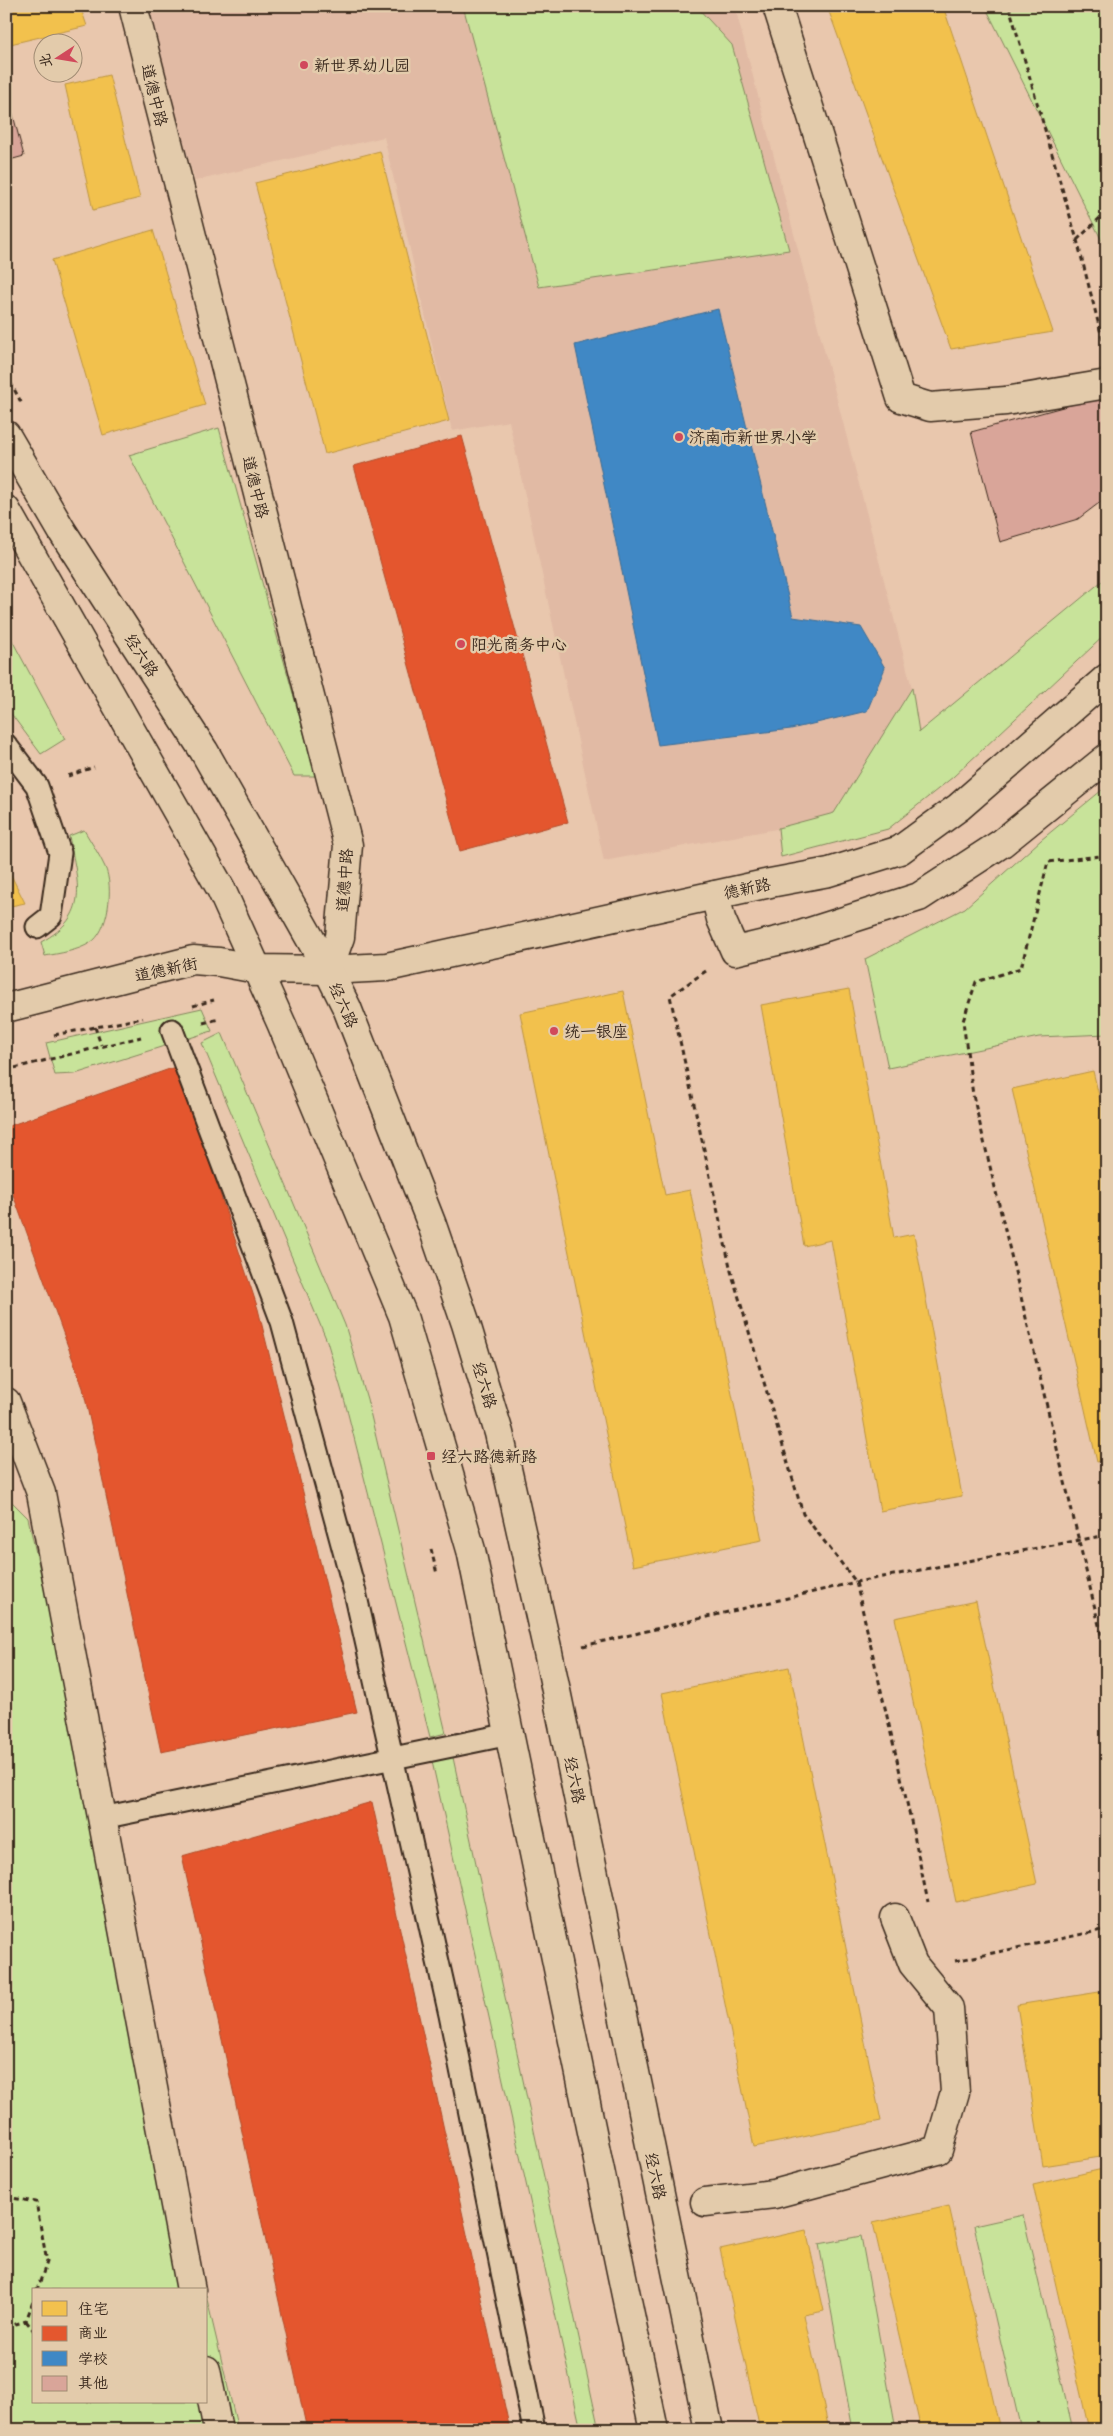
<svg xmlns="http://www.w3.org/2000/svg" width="1113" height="2436" viewBox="0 0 1113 2436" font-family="'Indie Flower','LXGW WenKai TC',sans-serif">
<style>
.built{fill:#e1baa4}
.green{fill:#c8e39a;stroke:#82865c}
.homes{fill:#f2c14e;stroke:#bb9440}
.shops{fill:#e4572e;stroke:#b14a29}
.schools{fill:#3f88c5;stroke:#3e6c93}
.building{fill:#d9a599;stroke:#3b2a1e}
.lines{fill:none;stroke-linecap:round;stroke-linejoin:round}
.service-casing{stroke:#3b2a1e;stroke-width:25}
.minor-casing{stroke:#3b2a1e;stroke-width:31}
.tertiary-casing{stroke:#3b2a1e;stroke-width:31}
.secondary-casing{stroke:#3b2a1e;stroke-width:31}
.path{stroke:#3b2a1e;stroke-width:3;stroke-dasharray:5 4;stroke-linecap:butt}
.service{stroke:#e3cbab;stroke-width:21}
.minor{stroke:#e3cbab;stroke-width:28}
.tertiary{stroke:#e3cbab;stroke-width:28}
.secondary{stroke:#e3cbab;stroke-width:28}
.poi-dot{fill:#d1495b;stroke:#e3cbab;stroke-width:2}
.labels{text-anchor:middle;stroke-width:5;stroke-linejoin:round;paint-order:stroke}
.poi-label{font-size:16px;fill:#3b2a1e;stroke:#e3cbab;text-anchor:start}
.street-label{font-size:16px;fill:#3b2a1e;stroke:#e3cbab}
</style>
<rect width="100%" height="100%" fill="#e9c7ad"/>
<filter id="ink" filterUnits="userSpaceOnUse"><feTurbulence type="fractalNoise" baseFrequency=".02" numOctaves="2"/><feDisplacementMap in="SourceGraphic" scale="10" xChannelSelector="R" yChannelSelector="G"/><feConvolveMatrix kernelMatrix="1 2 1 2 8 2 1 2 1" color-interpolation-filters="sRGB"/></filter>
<g filter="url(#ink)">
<!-- built -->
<path class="built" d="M 146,6 L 730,6 L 736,11 L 912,688 L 834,813 L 797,825 L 604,861 L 509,421 L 452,431 L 384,137 L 195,181 Z"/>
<!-- green -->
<path class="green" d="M 463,6 L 696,6 L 732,45 L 789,250 L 539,287 Z
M 985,6 L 1107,6 L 1107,251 Z
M 219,428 L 316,776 L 294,776 L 129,455 Z
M 1107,577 L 1107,633 L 953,777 L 888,829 L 781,857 L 778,828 L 834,813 L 912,688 L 919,732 Z
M 6,629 L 65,739 L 41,754 L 6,707 Z
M 1107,786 L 1107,1034 L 1039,1037 L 888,1068 L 865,959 L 965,908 L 1041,840 Z
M 84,830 C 91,842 99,854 105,867 C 114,886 109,932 90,943 C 77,951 61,953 45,956 L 41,942 C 91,915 78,884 69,836 Z
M 202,1008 L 212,1031 L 75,1074 L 55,1075 L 46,1043 Z
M 222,1033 L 345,1325 L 367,1399 L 446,1733 L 430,1737 L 345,1402 L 327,1341 L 202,1043 Z
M 6,1496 L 28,1518 L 205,2290 L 34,2290 L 34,2402 L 206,2402 L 206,2295 L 238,2430 L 10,2430 L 6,2427 Z
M 452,1753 L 599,2430 L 581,2430 L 431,1757 Z
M 1023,2215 L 1073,2430 L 1021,2430 L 974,2226 Z
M 861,2236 L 896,2430 L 853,2430 L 819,2244 Z"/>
<!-- homes -->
<path class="homes" d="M 6,6 L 80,6 L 87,26 L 6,45 Z
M 827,6 L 943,6 L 1053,332 L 951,349 Z
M 109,75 L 140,198 L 93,210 L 65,85 Z
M 380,151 L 449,421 L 325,454 L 255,183 Z
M 153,230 L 205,405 L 103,435 L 52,260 Z
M 6,865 L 25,903 L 6,907 Z
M 849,989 L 894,1238 L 914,1234 L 962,1496 L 880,1511 L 831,1240 L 804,1246 L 761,1005 Z
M 623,991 L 665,1195 L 690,1190 L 762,1540 L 633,1566 L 520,1013 Z
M 1093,1071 L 1107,1129 L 1107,1460 L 1097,1462 L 1012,1089 Z
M 171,1086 L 237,1278 L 68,1324 L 11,1134 Z
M 287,1473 L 335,1671 L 181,1712 L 123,1517 Z
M 976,1601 L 1037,1884 L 956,1902 L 895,1618 Z
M 789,1667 L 881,2121 L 754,2147 L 662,1693 Z
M 394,1973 L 428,2169 L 277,2205 L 234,2002 Z
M 1099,1992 L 1107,2037 L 1107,2156 L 1043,2166 L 1017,2005 Z
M 1107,2168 L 1107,2430 L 1089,2430 L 1033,2185 Z
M 949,2206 L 1000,2430 L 921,2430 L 873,2223 Z
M 806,2230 L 824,2311 L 804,2315 L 829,2430 L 760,2430 L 720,2249 Z
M 474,2313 L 489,2430 L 323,2430 L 308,2341 Z"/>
<!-- shops -->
<path class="shops" d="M 462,436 L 568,822 L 460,851 L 354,466 Z
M 178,1066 L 258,1309 L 357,1712 L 161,1752 L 83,1388 L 6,1175 L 6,1127 Z
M 372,1802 L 510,2430 L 307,2430 L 182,1856 Z"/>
<!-- schools -->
<path class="schools" d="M 718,309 L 793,617 L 861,627 L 885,668 L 867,711 L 791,729 L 658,745 L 575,345 Z"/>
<!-- building -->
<path class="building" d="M 6,89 L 24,156 L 6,161 Z
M 1107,395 L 1107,497 L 1078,519 L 1000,542 L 971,432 Z"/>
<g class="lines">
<!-- service casing -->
<g class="service-casing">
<path id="service" d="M 6,745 L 37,786 L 60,853 L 51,916 L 37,927
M 172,1030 L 282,1322 L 355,1592 L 450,2015 L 534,2430
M 102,1818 L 510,1734"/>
</g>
<!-- minor casing -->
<g class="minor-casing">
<path id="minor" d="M 777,6 L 901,398 L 930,407 L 1006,401 L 1107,384
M 715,895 L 721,919 L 735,951 L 794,937 L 919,897 L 1002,843 L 1107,758
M 6,1008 L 193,960 L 219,962 L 257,969 L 328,970 L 340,937 L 348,845 L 133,6
M 6,1402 L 41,1493 L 191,2290
M 705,2202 L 774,2194 L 938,2150 L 955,2092 L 949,2008 L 913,1964 L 895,1918
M 206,2370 L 218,2430"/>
</g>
<!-- tertiary casing -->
<g class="tertiary-casing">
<path id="tertiary" d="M 328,970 L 387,967 L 770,883 L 829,872 L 900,850 L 959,807 L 1107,678"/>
</g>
<!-- secondary casing -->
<g class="secondary-casing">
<path id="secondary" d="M 6,435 L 62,531 L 204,751 L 328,970 L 347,1008 L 432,1225 L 466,1324 L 499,1433 L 548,1652 L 709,2430
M 6,510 L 221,889 L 282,1025 L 403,1316 L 471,1550 L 654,2430"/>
</g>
<!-- path -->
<path class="path" d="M 1009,6 L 1077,240 L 1105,349
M 1077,240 L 1107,211
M 6,374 L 22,404
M 68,776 L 94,767
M 1107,859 L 1100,856 L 1048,862 L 1021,968 L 976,982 L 963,1021 L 973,1095 L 1107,1659
M 706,971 L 670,996 L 731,1271 L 803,1514 L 856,1582 L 910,1816 L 928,1902
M 193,1006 L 214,1000
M 203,1023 L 219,1019
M 95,1027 L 101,1045
M 54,1035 L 143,1018
M 6,1070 L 141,1037
M 431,1549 L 437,1574
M 583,1646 L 856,1582 L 1107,1535
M 955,1961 L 1107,1929
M 6,2197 L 36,2202 L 47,2262 L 37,2290
M 26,2321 L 34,2331
M 6,2327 L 26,2321 L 34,2299"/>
<!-- service -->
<use href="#service" class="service"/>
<!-- minor -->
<use href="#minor" class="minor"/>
<!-- tertiary -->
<use href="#tertiary" class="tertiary"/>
<!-- secondary -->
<use href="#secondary" class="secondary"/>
</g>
</g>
<!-- markers -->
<g class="poi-dot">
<circle cx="304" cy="65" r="5"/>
<circle cx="679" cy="437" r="5"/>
<circle cx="461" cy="644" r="5"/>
<circle cx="554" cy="1031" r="5"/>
<rect x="426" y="1451" width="10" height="10" rx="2.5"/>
</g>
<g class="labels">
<!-- poi labels -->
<g class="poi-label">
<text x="314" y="71">新世界幼儿园</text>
<text x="689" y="443">济南市新世界小学</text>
<text x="471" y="650">阳光商务中心</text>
<text x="564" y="1037">统一银座</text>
<text x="441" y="1462">经六路德新路</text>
</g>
<!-- street labels -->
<g class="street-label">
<text transform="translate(155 95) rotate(76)" y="6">道德中路</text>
<text transform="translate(256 487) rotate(76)" y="6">道德中路</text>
<text transform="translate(142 655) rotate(57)" y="6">经六路</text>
<text transform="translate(344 880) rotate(-86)" y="6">道德中路</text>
<text transform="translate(747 888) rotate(-12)" y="6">德新路</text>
<text transform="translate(166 969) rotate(-12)" y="6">道德新街</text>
<text transform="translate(344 1005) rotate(66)" y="6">经六路</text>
<text transform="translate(485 1385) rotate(73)" y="6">经六路</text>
<text transform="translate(575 1780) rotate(78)" y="6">经六路</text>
<text transform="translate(656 2176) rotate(78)" y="6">经六路</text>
</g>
</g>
<!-- margin -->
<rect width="1113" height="2436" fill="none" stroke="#e3cbab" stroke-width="25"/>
<rect x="12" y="12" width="1088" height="2411" fill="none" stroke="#3b2a1e" stroke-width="2" filter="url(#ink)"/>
<!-- legend -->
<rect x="32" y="2288" width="175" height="115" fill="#e3cbab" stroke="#a08b73"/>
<rect x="42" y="2301" width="25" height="15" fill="#f2c14e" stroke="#a08b73"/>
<text x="78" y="2314" font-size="15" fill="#3b2a1e">住宅</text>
<rect x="42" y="2326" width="25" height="15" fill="#e4572e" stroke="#a08b73"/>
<text x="78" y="2338" font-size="15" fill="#3b2a1e">商业</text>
<rect x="42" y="2351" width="25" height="15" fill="#3f88c5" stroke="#a08b73"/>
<text x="78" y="2364" font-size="15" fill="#3b2a1e">学校</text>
<rect x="42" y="2376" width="25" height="15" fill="#d9a599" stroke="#a08b73"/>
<text x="78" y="2388" font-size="15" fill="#3b2a1e">其他</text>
<!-- north arrow -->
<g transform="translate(58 58) rotate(258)"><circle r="24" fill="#e3cbab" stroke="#a08b73"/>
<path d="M0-4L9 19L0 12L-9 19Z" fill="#d1495b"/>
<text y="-8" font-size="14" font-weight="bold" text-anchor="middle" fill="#3b2a1e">北</text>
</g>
</svg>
